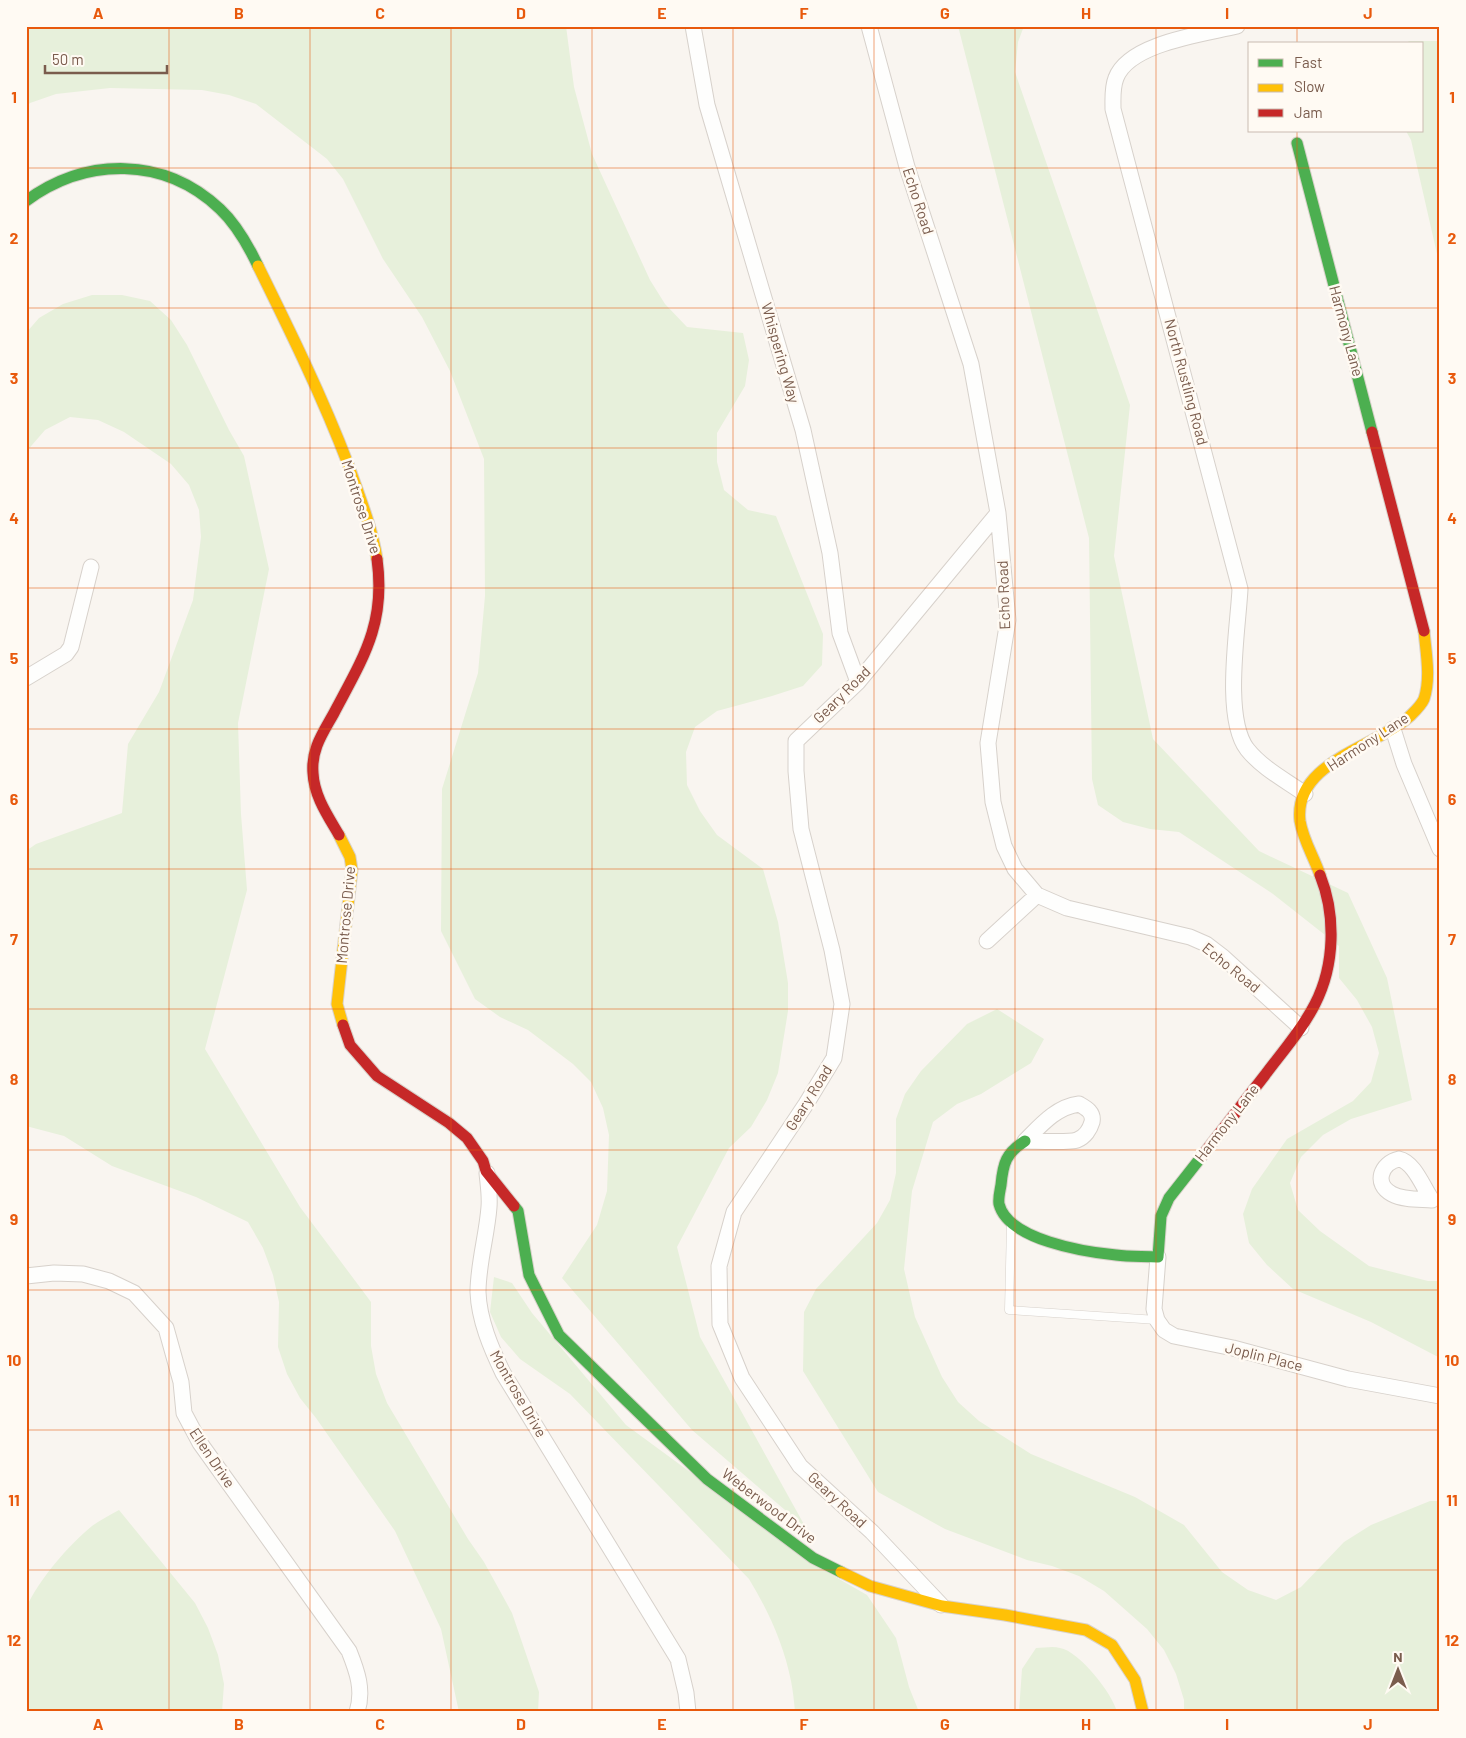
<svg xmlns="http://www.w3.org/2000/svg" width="1466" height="1738" viewBox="0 0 1466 1738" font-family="Barlow,sans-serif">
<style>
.green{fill:#e7f0db}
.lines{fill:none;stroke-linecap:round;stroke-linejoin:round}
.lane-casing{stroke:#d7d1cb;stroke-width:9}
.street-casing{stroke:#d7d1cb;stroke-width:17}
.fast-casing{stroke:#d9d2cb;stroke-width:13}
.slow-casing{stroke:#d9d2cb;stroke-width:13}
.jam-casing{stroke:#d9d2cb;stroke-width:13}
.lane{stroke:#fefefd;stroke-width:8}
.street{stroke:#fefefd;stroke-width:15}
.fast{stroke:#4caf50;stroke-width:11}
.slow{stroke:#ffc107;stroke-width:11}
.jam{stroke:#c62828;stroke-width:11}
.grid{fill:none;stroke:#e8590c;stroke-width:1;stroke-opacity:0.55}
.labels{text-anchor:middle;stroke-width:5;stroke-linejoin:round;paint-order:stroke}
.street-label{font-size:15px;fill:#7a5c4d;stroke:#fffaf3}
.neatline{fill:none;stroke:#e8590c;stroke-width:2}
.grid-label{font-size:16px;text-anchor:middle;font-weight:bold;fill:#e8590c}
</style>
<rect width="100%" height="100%" fill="#f9f5f0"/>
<!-- green -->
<path class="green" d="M 26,26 L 566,26 L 574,87 L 592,154 L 650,280 L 665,304 L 687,327 L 743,333 L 749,360 L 745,386 L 717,433 L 717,462 L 724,490 L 748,510 L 776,516 L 823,634 L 822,665 L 803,686 L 772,696 L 717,711 L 695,727 L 686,752 L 687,785 L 700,811 L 717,835 L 763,869 L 778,922 L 788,983 L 788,1011 L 778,1073 L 767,1100 L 751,1127 L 729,1148 L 677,1247 L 700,1337 L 806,1528 L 692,1430 L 562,1278 L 597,1225 L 607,1191 L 609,1135 L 603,1108 L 591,1082 L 573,1064 L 528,1030 L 500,1017 L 475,999 L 441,931 L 442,789 L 478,673 L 485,596 L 484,459 L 450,371 L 422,317 L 383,259 L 343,179 L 327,159 L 256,104 L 229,95 L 202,90 L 110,88 L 56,94 L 30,103 L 26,107 Z
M 958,26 L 1024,26 L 1018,42 L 1015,72 L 1130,405 L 1114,556 L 1153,739 L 1259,851 L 1348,893 L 1387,978 L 1412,1100 L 1351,1119 L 1323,1135 L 1301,1157 L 1290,1183 L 1298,1210 L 1320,1231 L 1369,1266 L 1428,1281 L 1440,1281 L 1440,1358 L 1371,1322 L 1293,1289 L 1267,1265 L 1249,1243 L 1243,1214 L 1252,1189 L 1287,1139 L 1353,1101 L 1371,1082 L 1379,1053 L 1372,1027 L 1357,1000 L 1339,978 L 1339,946 L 1273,894 L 1179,832 L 1150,829 L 1123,822 L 1098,805 L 1092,779 L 1089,538 Z
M 1440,39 L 1440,267 L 1411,140 L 1406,131 L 1422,131 L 1422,44 L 1405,44 L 1409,41 L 1437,41 Z
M 92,295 L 122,295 L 150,301 L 171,320 L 187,345 L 229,430 L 244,456 L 269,569 L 238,723 L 241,814 L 247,890 L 205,1049 L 300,1207 L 371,1302 L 371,1346 L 376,1374 L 387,1403 L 468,1539 L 484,1562 L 512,1613 L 539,1692 L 538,1712 L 459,1712 L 441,1629 L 395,1531 L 316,1418 L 300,1398 L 287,1374 L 278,1347 L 279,1302 L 273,1275 L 263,1248 L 248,1222 L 196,1197 L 112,1166 L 64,1136 L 26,1126 L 26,851 L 36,844 L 122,813 L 128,744 L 159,692 L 193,600 L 201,537 L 199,510 L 189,485 L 171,464 L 124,432 L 98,420 L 70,417 L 45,430 L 26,452 L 26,333 L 39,318 L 63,304 Z
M 997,1009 L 1044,1039 L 1031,1063 L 981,1094 L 957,1104 L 933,1122 L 912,1191 L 904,1269 L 915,1317 L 942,1377 L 958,1402 L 979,1421 L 1031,1454 L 1135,1497 L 1184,1525 L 1222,1572 L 1248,1590 L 1276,1600 L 1301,1587 L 1344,1542 L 1371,1525 L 1430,1501 L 1440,1501 L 1440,1712 L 1184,1712 L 1184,1700 L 1176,1674 L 1164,1650 L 1147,1629 L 1104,1591 L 1079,1576 L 1052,1566 L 1027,1560 L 945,1529 L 878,1492 L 803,1371 L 804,1312 L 816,1289 L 877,1223 L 890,1200 L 896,1173 L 896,1119 L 905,1094 L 921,1071 L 967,1024 Z
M 494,1277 L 512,1283 L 532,1313 L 626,1425 L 825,1571 L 867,1595 L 896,1638 L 909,1687 L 919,1712 L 795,1712 C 794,1701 793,1691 791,1681 C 784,1645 768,1610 749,1579 L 570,1394 L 520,1359 L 501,1337 L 490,1312 Z
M 119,1510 L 195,1603 L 208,1628 L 218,1655 L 224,1684 L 222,1712 L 26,1712 L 26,1608 C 40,1578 67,1547 92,1526 C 100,1520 110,1515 119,1510 Z
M 1036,1648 C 1044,1648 1053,1646 1060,1648 C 1079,1651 1113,1694 1117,1712 L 1019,1712 L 1022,1669 Z"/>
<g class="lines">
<!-- lane casing -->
<g class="lane-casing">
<path id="lane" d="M 1011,1225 L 1009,1310 L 1157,1320"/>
</g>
<!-- street casing -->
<g class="street-casing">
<path id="street" d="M 693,26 L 707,105 L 803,430 L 830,553 L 840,633 L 858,682
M 869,26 L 907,167 L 971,364 L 998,513 L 1008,620 L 988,743 L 993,802 L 1004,846 L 1015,869 L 1037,895 L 1067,908 L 1190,937 L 1206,944 L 1223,957 L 1301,1028
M 1237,26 C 1204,34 1129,43 1116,78 C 1112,88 1113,98 1113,109 L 1240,589 C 1238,629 1223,717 1247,749 C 1262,768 1285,780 1305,794
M 26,678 L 66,654 L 71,647 L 91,567
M 1393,729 L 1404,764 L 1440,849
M 987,941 L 1037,895
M 1079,1104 C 1086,1108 1094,1112 1092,1122 C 1090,1129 1085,1137 1077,1140 C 1069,1143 1036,1141 1025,1141 C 1041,1125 1056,1107 1079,1104 Z
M 1399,1159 C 1414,1162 1423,1187 1432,1200 C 1420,1199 1403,1200 1392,1194 C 1373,1184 1381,1163 1399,1159 Z
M 487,1173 C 488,1184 490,1196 489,1207 C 487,1235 478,1264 478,1292 C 479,1320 491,1348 503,1373 L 678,1659 L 686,1693 L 688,1712
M 1158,1257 L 1154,1309 L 1157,1320 L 1164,1330 L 1174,1336 L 1233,1348 L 1348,1379 L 1440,1396
M 26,1276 L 54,1273 L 83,1274 L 109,1281 L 134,1293 L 166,1328 L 181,1382 L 184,1413 L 200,1443 L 349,1651 C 357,1671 364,1690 357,1712
M 941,1605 L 872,1532 L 800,1466 L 742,1378 L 720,1324 L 719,1266 L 734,1212 L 806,1104 L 834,1058 L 842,1004 L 832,950 L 801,829 L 796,771 L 796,741 L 858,682 L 998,513"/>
</g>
<!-- fast casing -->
<g class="fast-casing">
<path id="fast" d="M 1297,143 L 1372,432
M 26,201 C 86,157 164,156 220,209 C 236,224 248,245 258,266
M 1025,1141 C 1006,1153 1003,1163 1001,1185 C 1000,1191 998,1198 999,1204 C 1008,1240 1085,1252 1116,1255 C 1130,1257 1144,1256 1158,1257 L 1161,1216 L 1169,1198 L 1202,1156
M 514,1206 L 518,1211 L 529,1275 L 559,1335 L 707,1479 L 813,1558 L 841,1572"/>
</g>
<!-- slow casing -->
<g class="slow-casing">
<path id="slow" d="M 258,266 C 290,331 322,396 348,464 C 359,495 372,527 377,559
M 339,835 L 350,857 L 352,870 L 337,1004 L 343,1025
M 1320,875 C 1314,857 1303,840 1300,821 C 1293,762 1376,747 1409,717 C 1414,712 1421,706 1424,699 C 1431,678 1426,653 1424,631
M 841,1572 L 870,1586 L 942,1606 L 1005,1615 L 1086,1630 L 1112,1645 L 1135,1680 L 1143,1712"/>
</g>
<!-- jam casing -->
<g class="jam-casing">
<path id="jam" d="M 1372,432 L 1424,631
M 339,835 C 328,816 314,796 313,773 C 311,749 323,733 334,713 C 363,658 386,624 377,559
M 343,1025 L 350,1045 L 377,1076 L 449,1123 L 467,1138 L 483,1161 L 486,1171 L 514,1206
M 1202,1156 C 1223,1129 1244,1102 1265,1075 C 1282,1052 1302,1030 1315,1004 C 1335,965 1336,915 1320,875"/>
</g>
<!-- lane -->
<use href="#lane" class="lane"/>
<!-- street -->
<use href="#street" class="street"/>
<!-- fast -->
<use href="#fast" class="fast"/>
<!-- slow -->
<use href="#slow" class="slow"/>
<!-- jam -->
<use href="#jam" class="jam"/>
</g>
<!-- grid -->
<path class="grid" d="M 169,26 L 169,1712M 310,26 L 310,1712M 451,26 L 451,1712M 592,26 L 592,1712M 733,26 L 733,1712M 874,26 L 874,1712M 1015,26 L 1015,1712M 1156,26 L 1156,1712M 1297,26 L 1297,44M 1297,131 L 1297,1712M 26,168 L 1440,168M 26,308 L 1440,308M 26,448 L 1440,448M 26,588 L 1440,588M 26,729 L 1440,729M 26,869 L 1440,869M 26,1009 L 1440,1009M 26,1150 L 1440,1150M 26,1290 L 1440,1290M 26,1430 L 1440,1430M 26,1570 L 1440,1570"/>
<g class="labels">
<!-- street labels -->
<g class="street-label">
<text transform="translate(918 201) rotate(72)" y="5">Echo Road</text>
<text transform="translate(1346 331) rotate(75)" y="5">Harmony Lane</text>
<text transform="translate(780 353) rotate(74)" y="5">Whispering Way</text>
<text transform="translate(1186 382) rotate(75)" y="5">North Rustling Road</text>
<text transform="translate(361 507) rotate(72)" y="5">Montrose Drive</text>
<text transform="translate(1004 595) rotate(-92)" y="5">Echo Road</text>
<text transform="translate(842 695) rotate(-45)" y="5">Geary Road</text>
<text transform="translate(1368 742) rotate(-33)" y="5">Harmony Lane</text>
<text transform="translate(346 915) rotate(-85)" y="5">Montrose Drive</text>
<text transform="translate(1231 968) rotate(39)" y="5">Echo Road</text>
<text transform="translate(809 1098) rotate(-58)" y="5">Geary Road</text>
<text transform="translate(1227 1123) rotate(-52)" y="5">Harmony Lane</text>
<text transform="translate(1264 1357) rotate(14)" y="5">Joplin Place</text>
<text transform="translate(518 1394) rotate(60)" y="5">Montrose Drive</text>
<text transform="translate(212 1458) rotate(56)" y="5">Ellen Drive</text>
<text transform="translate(837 1500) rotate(43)" y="5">Geary Road</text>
<text transform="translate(769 1506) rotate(37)" y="5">Weberwood Drive</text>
</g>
</g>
<!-- border -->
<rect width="1466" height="1738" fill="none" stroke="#fffaf3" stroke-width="55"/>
<!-- legend -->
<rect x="1248" y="42" width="175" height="90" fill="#fffaf3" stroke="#cabbb1"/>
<rect x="1258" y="59" width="25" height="8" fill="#4caf50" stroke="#cabbb1"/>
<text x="1294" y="68" font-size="15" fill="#7a5c4d">Fast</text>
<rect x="1258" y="84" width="25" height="8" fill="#ffc107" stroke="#cabbb1"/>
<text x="1294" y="92" font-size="15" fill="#7a5c4d">Slow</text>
<rect x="1258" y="109" width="25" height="8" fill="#c62828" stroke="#cabbb1"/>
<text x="1294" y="118" font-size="15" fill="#7a5c4d">Jam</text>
<!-- north arrow -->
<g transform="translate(1398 1670)" stroke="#fffaf3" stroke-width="4" paint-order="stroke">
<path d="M0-4L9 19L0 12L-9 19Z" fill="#7a5c4d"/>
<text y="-8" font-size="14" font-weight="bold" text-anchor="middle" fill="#7a5c4d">N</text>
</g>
<!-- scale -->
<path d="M45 65v8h122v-8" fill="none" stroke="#7a5c4d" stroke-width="2.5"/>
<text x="52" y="65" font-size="15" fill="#7a5c4d" stroke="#fffaf3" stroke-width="4" paint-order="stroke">50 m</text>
<rect x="28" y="28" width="1410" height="1682" class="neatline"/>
<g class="grid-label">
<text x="98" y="19">A</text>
<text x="239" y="19">B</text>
<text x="380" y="19">C</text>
<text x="521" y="19">D</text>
<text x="662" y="19">E</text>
<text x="804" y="19">F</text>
<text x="945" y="19">G</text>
<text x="1086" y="19">H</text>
<text x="1227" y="19">I</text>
<text x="1368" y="19">J</text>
<text x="14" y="103">1</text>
<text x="1452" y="103">1</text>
<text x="14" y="244">2</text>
<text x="1452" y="244">2</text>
<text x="14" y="384">3</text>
<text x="1452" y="384">3</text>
<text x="14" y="524">4</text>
<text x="1452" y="524">4</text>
<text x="14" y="664">5</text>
<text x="1452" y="664">5</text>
<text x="14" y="805">6</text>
<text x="1452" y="805">6</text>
<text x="14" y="945">7</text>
<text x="1452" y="945">7</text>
<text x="14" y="1085">8</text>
<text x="1452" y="1085">8</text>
<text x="14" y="1225">9</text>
<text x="1452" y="1225">9</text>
<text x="14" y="1366">10</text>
<text x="1452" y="1366">10</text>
<text x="14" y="1506">11</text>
<text x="1452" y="1506">11</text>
<text x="14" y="1646">12</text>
<text x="1452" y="1646">12</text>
<text x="98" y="1730">A</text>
<text x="239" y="1730">B</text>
<text x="380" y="1730">C</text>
<text x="521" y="1730">D</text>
<text x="662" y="1730">E</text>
<text x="804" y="1730">F</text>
<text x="945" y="1730">G</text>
<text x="1086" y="1730">H</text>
<text x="1227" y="1730">I</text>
<text x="1368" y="1730">J</text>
</g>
</svg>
